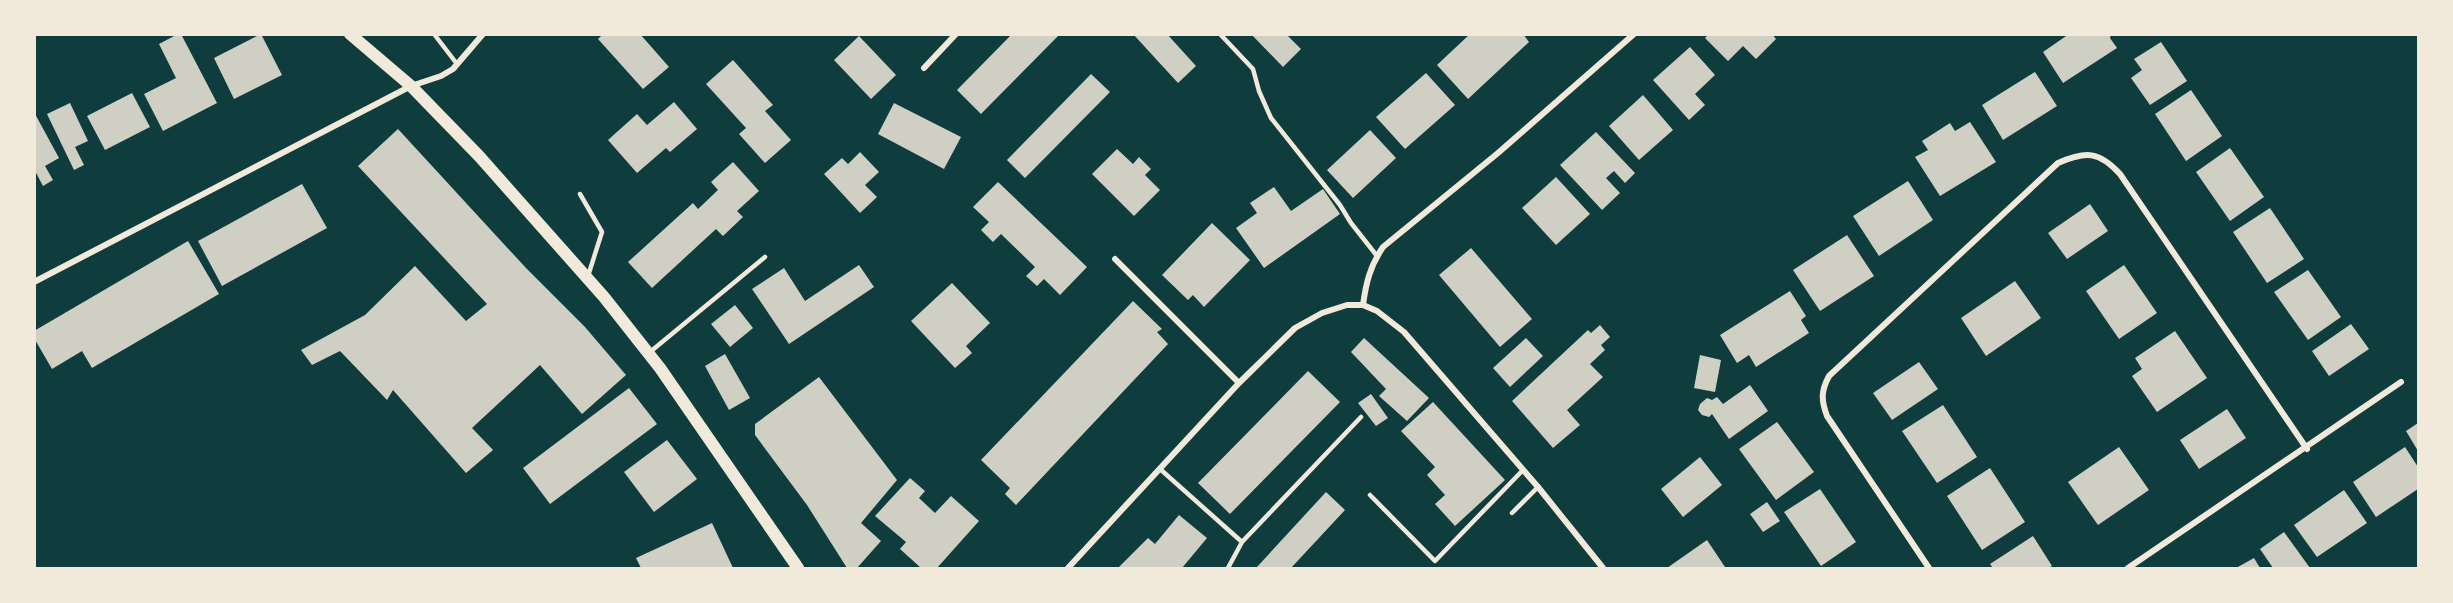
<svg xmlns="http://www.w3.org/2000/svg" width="2453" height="603" viewBox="0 0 2453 603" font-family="'Open Sans',sans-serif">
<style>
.building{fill:#cfcfc3}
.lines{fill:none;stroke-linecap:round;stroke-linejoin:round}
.service{stroke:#f1e9da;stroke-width:4.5}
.minor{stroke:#f1e9da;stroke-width:6}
.secondary{stroke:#f1e9da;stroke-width:12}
</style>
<rect width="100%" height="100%" fill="#0f3d3e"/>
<!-- building -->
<path class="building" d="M 178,34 L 181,34 L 217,103 L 163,131 L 144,94 L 176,78 L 159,44 Z
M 261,34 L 282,75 L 234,99 L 214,58 Z
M 603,34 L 640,34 L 669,67 L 643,89 L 598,39 Z
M 1012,34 L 1060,34 L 981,114 L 957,90 Z
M 1133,34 L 1167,34 L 1196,66 L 1178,83 Z
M 1251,34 L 1286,34 L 1301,49 L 1283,67 Z
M 1470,34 L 1523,34 L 1529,42 L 1468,99 L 1437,65 Z
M 1709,34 L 1772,34 L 1776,39 L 1756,59 L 1743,46 L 1728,61 L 1705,38 Z
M 2069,34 L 2111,34 L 2110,38 L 2117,48 L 2063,83 L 2043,52 Z
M 859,36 L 896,75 L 871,99 L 834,60 Z
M 2161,42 L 2187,81 L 2150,105 L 2131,78 L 2142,70 L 2134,59 Z
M 1690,47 L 1715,75 L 1695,94 L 1705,105 L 1689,120 L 1653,80 Z
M 733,60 L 773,105 L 765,111 L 791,140 L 765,163 L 739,134 L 746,128 L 706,84 Z
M 2035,72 L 2057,106 L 2003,140 L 1982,105 Z
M 1426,73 L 1455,105 L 1405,149 L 1376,117 Z
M 1091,74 L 1110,92 L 1025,178 L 1007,160 Z
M 2191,90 L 2222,136 L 2186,161 L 2155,114 Z
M 132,93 L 150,127 L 105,150 L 87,116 Z
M 1643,95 L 1673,130 L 1639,160 L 1609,126 Z
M 674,102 L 697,129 L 670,152 L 666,148 L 637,173 L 608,140 L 637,114 L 647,125 Z
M 70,103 L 88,141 L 75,147 L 84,165 L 74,170 L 47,114 Z
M 894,103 L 961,137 L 944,169 L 878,134 Z
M 34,112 L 59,158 L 45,166 L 53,180 L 43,186 L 34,169 Z
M 1970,122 L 1996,162 L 1940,196 L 1915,157 L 1928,150 L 1922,141 L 1950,123 L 1955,131 Z
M 398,129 L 526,268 L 585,327 L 626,375 L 582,414 L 540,365 L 472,428 L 493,450 L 466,473 L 393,390 L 387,400 L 340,351 L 312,365 L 301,350 L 365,315 L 415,266 L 466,321 L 487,304 L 358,166 Z
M 1370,130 L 1396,158 L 1353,198 L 1327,170 Z
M 1596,132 L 1635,173 L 1625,183 L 1614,171 L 1606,178 L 1620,193 L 1602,210 L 1560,165 Z
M 2230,148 L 2264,197 L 2230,221 L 2196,172 Z
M 1117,149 L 1133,164 L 1139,157 L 1151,169 L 1145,175 L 1160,190 L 1134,216 L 1092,174 Z
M 860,152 L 879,172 L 865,185 L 877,197 L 860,213 L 824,174 L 842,158 L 848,164 Z
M 733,162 L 759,191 L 737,211 L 743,217 L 723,236 L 716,229 L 652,288 L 628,262 L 693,203 L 698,209 L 718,190 L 711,182 Z
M 1556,177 L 1590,214 L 1556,245 L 1522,208 Z
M 1908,181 L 1933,220 L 1879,256 L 1853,216 Z
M 998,182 L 1087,267 L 1060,295 L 1044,279 L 1037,286 L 1026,276 L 1035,267 L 1001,234 L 993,242 L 981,230 L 989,222 L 973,207 Z
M 302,184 L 327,228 L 222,286 L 198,241 Z
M 1274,187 L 1291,211 L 1323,189 L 1340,214 L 1264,268 L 1236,228 L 1257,213 L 1250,203 Z
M 2090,204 L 2108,231 L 2067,259 L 2048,233 Z
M 2270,208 L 2304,259 L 2267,283 L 2233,232 Z
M 1212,223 L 1250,260 L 1204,307 L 1193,295 L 1188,300 L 1162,275 Z
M 1847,235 L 1874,276 L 1820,311 L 1793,270 Z
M 188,241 L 219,294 L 92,368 L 82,351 L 52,369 L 34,338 L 34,331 Z
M 1471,248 L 1532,319 L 1500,347 L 1439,275 Z
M 859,265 L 874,287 L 789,344 L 752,289 L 784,268 L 805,301 Z
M 2124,265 L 2157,313 L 2119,339 L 2086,291 Z
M 2308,270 L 2341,317 L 2308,340 L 2274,292 Z
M 2015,281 L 2041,318 L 1986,356 L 1961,318 Z
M 952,283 L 990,323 L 966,346 L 972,353 L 955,368 L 911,321 Z
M 1790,291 L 1806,316 L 1801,320 L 1809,333 L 1756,367 L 1749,355 L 1737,363 L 1720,335 Z
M 1133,301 L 1162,329 L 1157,332 L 1168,344 L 1016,505 L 1005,494 L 1010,488 L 981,460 Z
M 735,305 L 753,328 L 730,347 L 711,324 Z
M 2351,324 L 2369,349 L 2329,376 L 2312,351 Z
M 1600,325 L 1610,337 L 1601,345 L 1605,350 L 1590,364 L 1603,377 L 1567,410 L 1580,425 L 1553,448 L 1512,401 L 1588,330 L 1591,333 Z
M 2175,331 L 2207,378 L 2157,412 L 2132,376 L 2142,369 L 2135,358 Z
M 1364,338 L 1429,398 L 1407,421 L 1379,396 L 1386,389 L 1351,352 Z
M 1526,338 L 1543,356 L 1510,387 L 1493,368 Z
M 725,354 L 750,398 L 729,410 L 705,366 Z
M 1700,355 L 1721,360 L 1715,392 L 1694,388 Z
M 1919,362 L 1938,389 L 1892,420 L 1873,393 Z
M 1308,371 L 1340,402 L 1230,514 L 1198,483 Z
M 819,377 L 897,480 L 861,523 L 881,541 L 857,568 L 847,568 L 807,505 L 755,435 L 755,424 Z
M 1750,385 L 1768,411 L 1729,439 L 1712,414 L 1709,417 L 1702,415 L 1698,410 L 1700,404 L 1707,398 L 1712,400 L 1717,397 L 1723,404 Z
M 629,388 L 657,424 L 550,504 L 523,468 Z
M 1371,394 L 1388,418 L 1376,426 L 1358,403 Z
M 1433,402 L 1505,480 L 1455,526 L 1435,504 L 1445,495 L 1427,475 L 1435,467 L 1401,431 Z
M 1943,405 L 1977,457 L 1937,483 L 1902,431 Z
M 2227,409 L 2246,438 L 2199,469 L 2180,440 Z
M 1777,422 L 1814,472 L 1776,500 L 1739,449 Z
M 2418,423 L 2418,451 L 2406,431 Z
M 667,440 L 697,479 L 654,512 L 624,472 Z
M 2119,447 L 2149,490 L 2098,525 L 2068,482 Z
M 2405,447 L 2418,467 L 2418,489 L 2376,517 L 2353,482 Z
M 1700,457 L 1722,485 L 1683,517 L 1661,489 Z
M 1990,468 L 2025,522 L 1982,550 L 1947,496 Z
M 910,478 L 925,491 L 919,498 L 935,513 L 951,496 L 979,521 L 937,568 L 921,568 L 900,549 L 906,542 L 875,516 Z
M 1820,489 L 1856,542 L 1821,566 L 1784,512 Z
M 2344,490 L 2367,523 L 2317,557 L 2294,525 Z
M 1326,492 L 1345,510 L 1291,568 L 1256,568 Z
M 1767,502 L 1780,521 L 1763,532 L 1750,514 Z
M 1179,515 L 1207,538 L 1182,568 L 1118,568 L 1148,538 L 1155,544 Z
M 712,523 L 733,568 L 641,568 L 636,558 Z
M 2284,532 L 2310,568 L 2273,568 L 2260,549 Z
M 2033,536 L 2052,566 L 2048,568 L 1993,568 L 1990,564 Z
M 1707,540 L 1725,567 L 1723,568 L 1667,568 Z
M 2254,558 L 2260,568 L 2236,568 Z"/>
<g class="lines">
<!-- service -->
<path class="service" d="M 434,34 L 457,64
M 1220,34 L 1253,69 L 1259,91 L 1271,118 L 1340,205 L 1351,223 L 1377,256
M 580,194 L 602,232 L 588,276
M 650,352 L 765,257
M 1160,469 L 1242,542 L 1361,417
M 1370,495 L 1435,561 L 1523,470
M 1512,513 L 1538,487
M 1228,568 L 1242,542"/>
<!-- minor -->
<path class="minor" d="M 924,68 L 956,34
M 1115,259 L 1239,383
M 34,282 L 411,86 L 441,76 L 453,69 L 483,34
M 1363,305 C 1366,283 1370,266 1383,247 L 1498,153 L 1634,34
M 1068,568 L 1239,383 L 1295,328 L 1322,313 L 1347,305 L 1363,305 L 1377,311 L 1404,332 L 1538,487 L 1603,568
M 1929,568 L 1827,416 C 1821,400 1821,391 1829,376 L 2058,163 C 2086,151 2099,151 2120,174 L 2307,449
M 2128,568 L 2401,382"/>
<!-- secondary -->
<path class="secondary" d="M 350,34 L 411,86 L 479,156 L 604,297 L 660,368 L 798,568"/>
</g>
<!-- border -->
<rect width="2453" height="603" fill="none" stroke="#f1e9da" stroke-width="72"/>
</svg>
